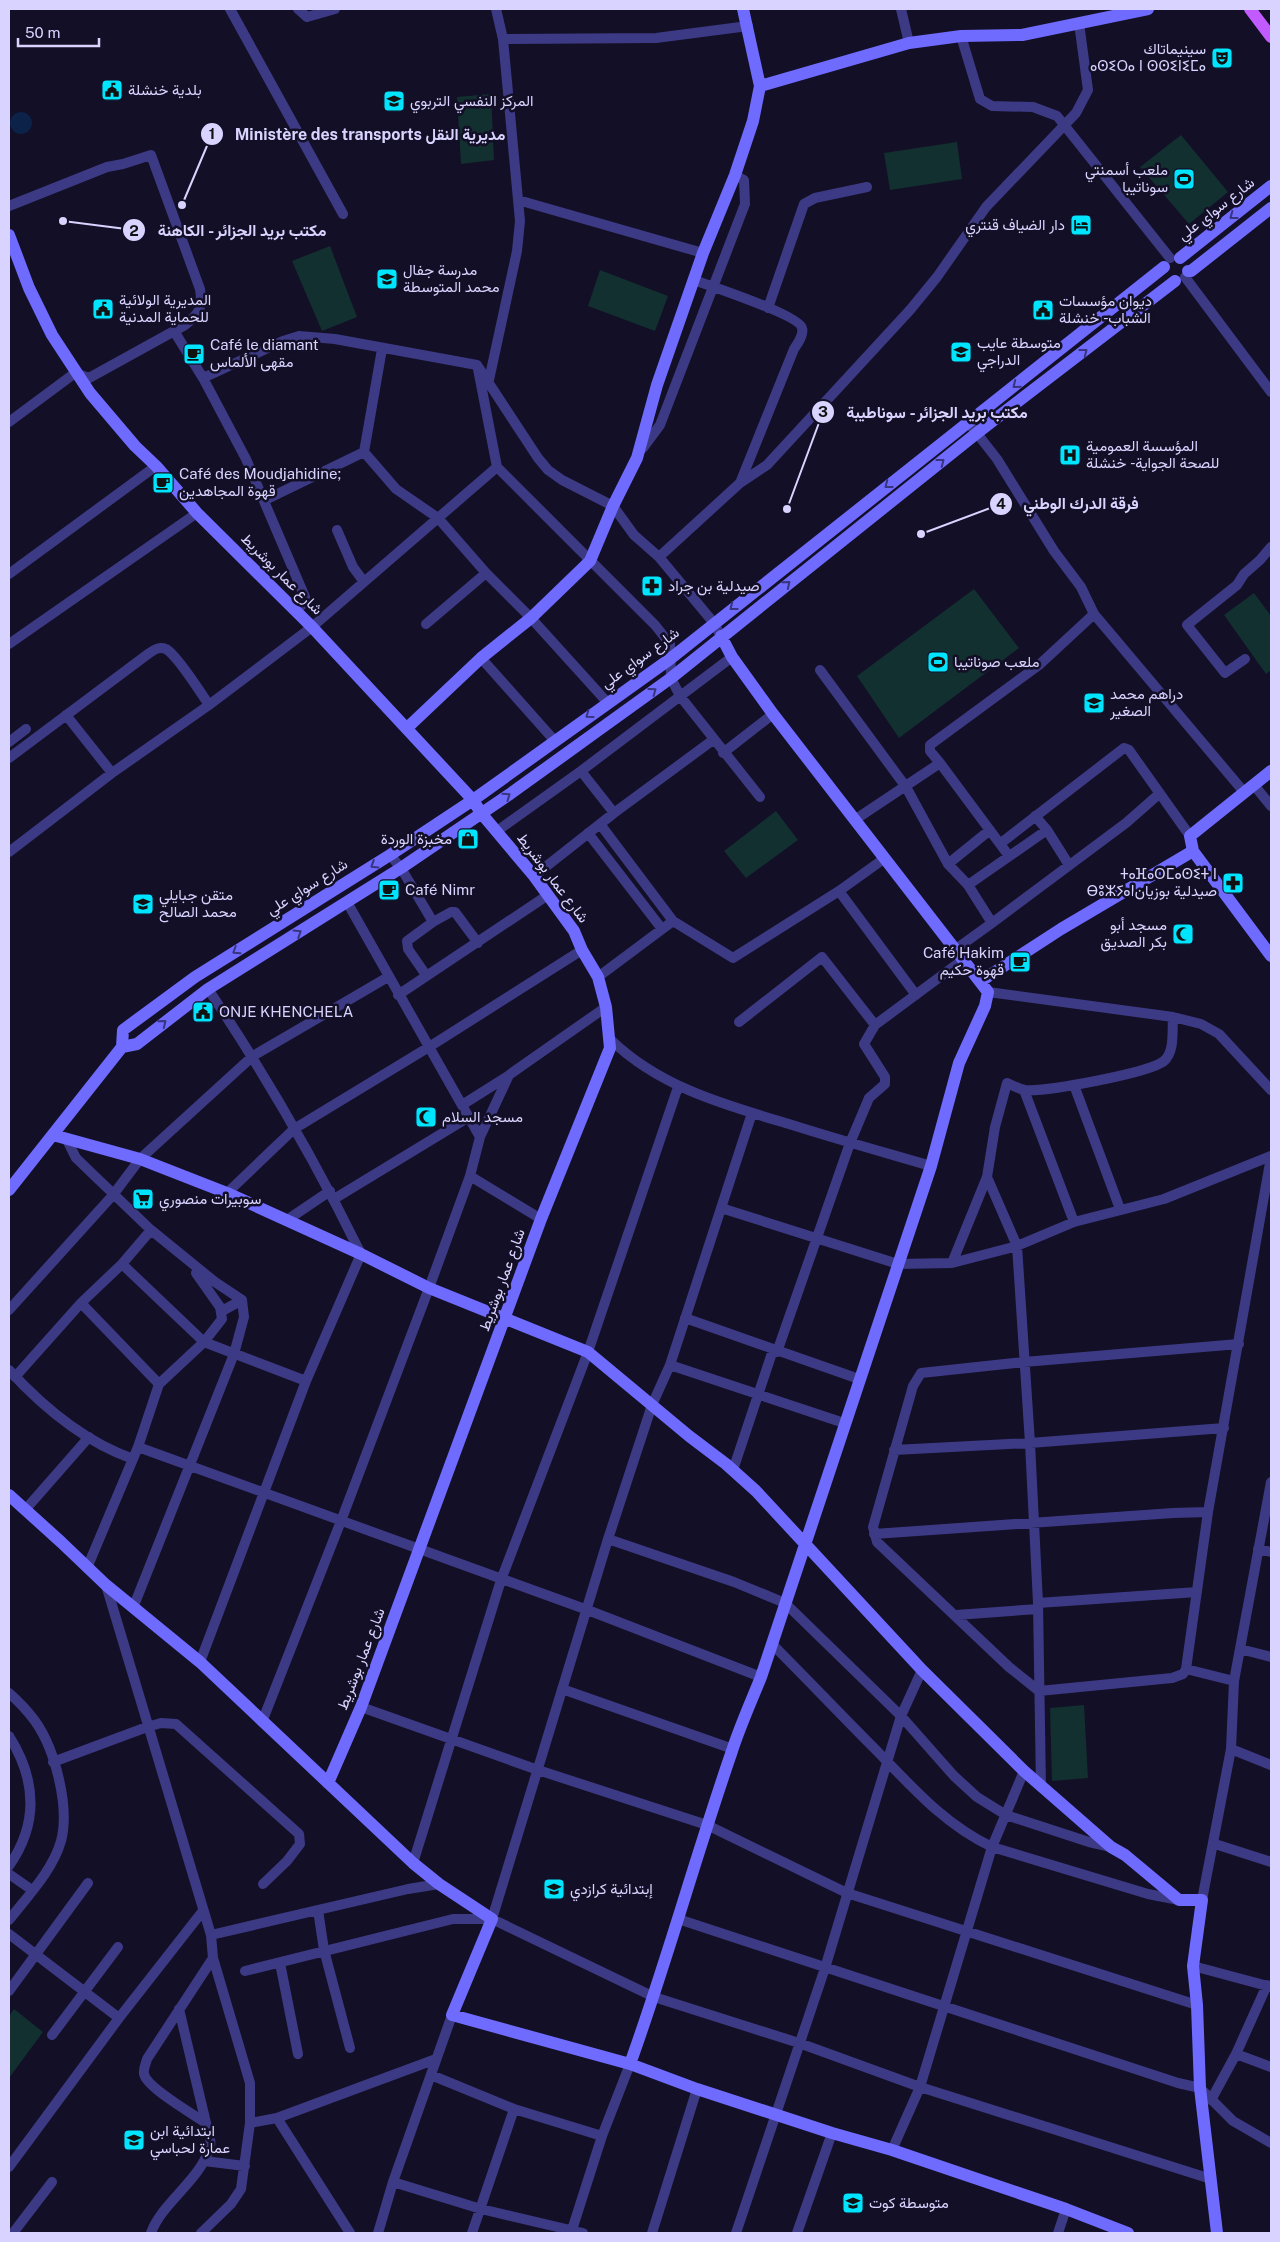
<svg xmlns="http://www.w3.org/2000/svg" width="1280" height="2242" viewBox="0 0 1280 2242" font-family="'Public Sans',Vazirmatn,'Noto Sans Tifinagh',sans-serif">
<style>
.green{fill:#12302f}
.water{fill:#0c2248}
.lines{fill:none;stroke-linecap:round;stroke-linejoin:round}
.street{stroke:#3d3a85;stroke-width:10}
.secondary{stroke:#6f6bff;stroke-width:12}
.primary{stroke:#c25bff;stroke-width:12}
.oneway{stroke:#38347d}
.labels{text-anchor:middle;stroke-width:5;stroke-linejoin:round;paint-order:stroke}
.poi-label{font-size:15px;fill:#d9d4ff;stroke:#130f26;text-anchor:start}
.street-label{font-size:15px;fill:#d9d4ff;stroke:#130f26}
.leader{fill:none;stroke:#d9d4ff;stroke-width:2}
.callout-dot{fill:#d9d4ff;stroke:#130f26;stroke-width:2}
.mark-label{font-size:15px;text-anchor:middle;font-weight:bold;fill:#111}
.callout-label{font-size:16px;text-anchor:middle;font-weight:bold;fill:#d9d4ff;stroke:#130f26;stroke-width:5;stroke-linejoin:round;paint-order:stroke}
</style>
<rect width="100%" height="100%" fill="#130f26"/>
<!-- green -->
<path class="green" d="M 491,94 L 494,160 L 461,164 L 457,97 Z
M 1181,135 L 1228,192 L 1189,224 L 1140,167 Z
M 957,142 L 962,179 L 890,190 L 884,153 Z
M 330,246 L 357,317 L 322,331 L 292,261 Z
M 600,270 L 668,296 L 655,331 L 588,306 Z
M 974,589 L 1019,648 L 899,738 L 857,676 Z
M 1254,593 L 1271,616 L 1271,670 L 1266,674 L 1224,615 Z
M 776,811 L 798,840 L 746,878 L 724,851 Z
M 1084,1705 L 1088,1778 L 1052,1781 L 1050,1708 Z
M 14,2009 L 43,2032 L 9,2078 L 9,2016 Z"/>
<!-- water -->
<path class="water" d="M10 123a11 11 0 1 1 22 0a11 11 0 1 1-22 0Z"/>
<g class="lines">
<!-- street -->
<path class="street" d="M 230,9 L 343,214
M 298,9 L 307,17 L 335,9
M 901,9 L 909,43
M 961,36 L 980,99 L 992,106 L 1033,107 L 1057,116 L 1170,258
M 503,39 L 656,38 L 748,26
M 518,200 L 703,253
M 9,206 L 107,167 L 123,164 L 151,155 L 200,289 C 203,308 200,313 185,325 L 89,378 L 75,373 L 9,422
M 1185,277 L 1271,392
M 694,280 C 710,286 799,315 802,328 C 804,335 798,343 794,349 L 740,483
M 768,308 L 804,204 L 815,198 L 867,187
M 174,331 L 203,378
M 382,349 L 364,452 L 396,489 L 438,518 L 486,573 L 531,618 L 607,702
M 478,369 L 497,467 L 655,625 L 670,644 L 671,678 L 680,696 L 760,797
M 489,380 L 517,251 L 520,221 L 503,39 L 496,9
M 968,422 L 997,459 L 1054,551 L 1081,587 L 1094,614 L 1244,792
M 643,448 L 660,425 L 745,204 L 744,180 L 735,175
M 265,500 L 364,452
M 337,530 L 353,567 L 364,582
M 659,557 L 740,483 L 767,465 L 910,310 L 937,277 L 986,207 L 1076,113 L 1088,90 L 1079,23
M 9,574 L 156,466
M 295,610 L 302,605 L 305,597 L 246,459 L 203,378 L 283,341 L 299,336 L 335,339 L 477,365 L 538,458 L 548,470 L 562,480 L 613,506 L 634,535 L 659,557 L 713,622 L 721,636
M 426,624 L 486,573
M 9,644 L 197,513
M 481,658 L 554,740
M 1245,659 L 1225,673 L 1187,625 L 1237,585 L 1244,574 L 1260,560 L 1271,547
M 820,670 L 906,787 L 948,864 L 968,885 L 992,923 L 1126,823 L 1159,794
M 66,715 L 112,773
M 9,742 L 26,729
M 723,753 L 773,714
M 9,758 L 148,654 C 154,650 159,646 166,649 C 177,655 201,693 209,705
M 940,763 L 930,751 L 930,745 L 1039,665 L 1094,614
M 581,771 L 614,813
M 1254,785 L 1271,806
M 1035,816 L 1047,830 L 1069,865
M 856,819 L 940,763 L 1009,856
M 600,824 L 673,921
M 497,831 L 581,771 L 732,657
M 588,833 L 662,929
M 1001,843 L 1124,748 L 1129,750 L 1190,836
M 9,852 L 112,773 L 209,705 L 312,627 L 497,467
M 390,855 L 401,868 L 433,922 L 407,941 L 408,949 L 426,975
M 948,864 L 990,830
M 534,876 L 614,813 L 713,740
M 968,885 L 1047,830
M 839,891 L 916,995
M 347,902 L 480,1137
M 433,922 L 451,912 L 455,912 L 478,943
M 956,949 L 992,923
M 598,977 L 673,921 L 733,958 L 839,891 L 885,858
M 988,992 L 1173,1017 L 1201,1024 L 1219,1034 L 1271,1090
M 398,995 L 548,895
M 739,1022 L 822,957 L 875,1025 L 964,959
M 610,1039 C 659,1087 725,1105 789,1124 C 836,1139 883,1152 931,1166
M 1074,1085 L 1120,1209
M 1024,1090 L 1074,1222
M 462,1105 L 508,1076
M 67,1140 L 76,1158 L 151,1230
M 470,1176 L 541,1219
M 227,1193 L 294,1129 L 429,1047 L 582,950
M 334,1199 L 469,1117
M 721,1208 L 898,1264 L 952,1263 L 1017,1246 L 1074,1222 L 1164,1199 L 1271,1156
M 287,1220 L 330,1191
M 952,1263 L 987,1177
M 122,1264 L 204,1342 L 306,1381
M 81,1303 L 159,1384
M 9,1310 L 113,1195 L 140,1159 L 253,1056 L 388,977
M 222,1311 L 242,1300
M 685,1318 L 859,1379
M 777,1352 L 850,1143 L 869,1098 L 885,1084 L 885,1077 L 864,1044 L 875,1025
M 670,1365 L 844,1423
M 9,1370 C 43,1407 85,1442 133,1459
M 15,1377 L 81,1303 L 122,1264 L 151,1230 L 215,1282 L 242,1300 L 244,1317 L 234,1354 L 133,1608
M 138,1447 L 585,1609 L 761,1677
M 894,1450 L 1030,1443 L 1224,1428
M 733,1470 L 773,1350
M 25,1510 L 89,1437
M 874,1534 L 1173,1513 L 1208,1512
M 608,1539 L 734,1582 L 785,1603 L 901,1716 L 954,1776 L 977,1797 L 1006,1815 L 1089,1842 L 1111,1847
M 1258,1549 L 1271,1552
M 87,1568 L 138,1447 L 159,1384 L 204,1342 L 222,1319 L 220,1307 L 196,1273
M 106,1585 L 211,1935 L 213,1958 L 250,2083 L 250,2123 L 241,2189 L 231,2204 L 201,2233
M 1038,1603 L 1197,1592
M 956,1615 L 1038,1609
M 772,1644 C 807,1679 841,1715 876,1750 C 912,1787 945,1825 992,1847 L 1148,1894 L 1179,1900
M 1240,1649 L 1271,1657
M 200,1662 L 306,1381 L 361,1254 C 316,1162 265,1074 208,989
M 1186,1669 L 1208,1512 L 1271,1157
M 1234,1681 L 1186,1669 L 1183,1674 L 1172,1678 L 1039,1691 L 1009,1667 L 877,1542 L 873,1527 L 913,1386 L 921,1373 L 1024,1362 L 1239,1344
M 562,1689 L 733,1749
M 9,1693 C 18,1701 27,1710 35,1721 C 55,1749 70,1807 61,1841 C 53,1870 27,1897 9,1920
M 361,1707 L 538,1770 L 707,1825 L 847,1893 L 1197,2005
M 262,1722 L 341,1521 L 429,1288 L 470,1176 L 480,1137 L 509,1075 L 606,1007
M 9,1736 C 36,1779 39,1823 9,1866
M 1231,1749 L 1271,1765
M 53,1762 L 147,1727 L 161,1723 L 176,1724 L 299,1834 L 300,1844 L 287,1861 L 263,1884
M 1041,1787 L 1038,1603 L 1030,1443 L 1017,1246 L 987,1177 L 995,1127 L 1007,1083 C 1012,1085 1019,1089 1025,1090 C 1046,1092 1149,1073 1164,1061 C 1175,1052 1172,1030 1173,1017
M 1215,1844 L 1271,1862
M 413,1863 L 501,1580 L 588,1352 L 678,1087
M 9,1874 L 32,1890
M 1202,1900 L 1231,1749 L 1234,1681 L 1271,1482
M 318,1910 L 324,1950 L 350,2048
M 492,1919 L 608,1539 L 652,1405 L 670,1365 L 752,1113
M 678,1919 L 1178,2083 L 1200,2088 L 1233,2121 L 1271,2143
M 9,1934 L 119,2018
M 211,1935 L 408,1889 L 439,1884
M 280,1963 L 298,2054
M 1193,1966 L 1271,1987
M 245,1971 L 453,1919 L 492,1919 L 654,1997 L 799,2043 L 920,2087 L 1211,2179
M 9,1991 L 88,1883
M 179,2009 L 206,2123
M 52,2035 L 118,1947
M 1236,2054 L 1271,2067
M 431,2075 L 514,2109 L 602,2136
M 1211,2100 L 1236,2054 L 1267,1985
M 250,2123 L 277,2118
M 892,2150 L 920,2087 L 992,1847 L 1024,1771
M 204,2161 L 245,2166
M 9,2167 L 119,2018 L 202,1912
M 393,2182 L 481,2209 L 583,2233
M 13,2233 L 52,2182
M 151,2233 C 162,2202 202,2179 210,2146 C 212,2140 208,2130 206,2123 C 193,2114 147,2088 144,2074 C 143,2069 146,2063 147,2059 L 213,1958
M 350,2233 L 277,2118 L 436,2059
M 378,2233 L 393,2182 L 452,2015
M 472,2233 L 514,2109
M 571,2233 L 602,2136 L 630,2064
M 652,2233 L 697,2089
M 736,2233 L 825,1968 L 901,1716 L 922,1670
M 797,2233 L 832,2133
M 1058,2233 L 1066,2209"/>
<!-- secondary -->
<path class="secondary" d="M 760,86 L 909,43 L 961,36 L 1022,35 L 1148,9
M 9,235 L 29,288 L 52,335 L 90,393 L 135,446 L 156,466 L 197,513 L 312,627 L 473,800 L 481,813 L 534,876 L 574,931 L 582,950 L 598,977 L 606,1007 L 610,1048 L 541,1219 L 361,1707 L 328,1783
M 1180,258 L 1271,186
M 1188,271 L 1191,271 L 1271,208
M 407,728 L 481,658 L 531,618 L 590,561 L 613,506 L 637,458 L 657,385 L 703,253 L 735,175 L 753,121 L 760,86 L 743,9
M 1271,771 L 1190,836 L 1193,851 L 1271,956
M 981,981 L 1061,929 L 1193,851
M 122,1047 L 137,1044 L 208,989 L 401,868 L 510,794 L 596,732 L 671,678 L 977,433 L 1175,281
M 53,1135 L 140,1159 L 227,1193 L 361,1254 L 429,1288 L 588,1352 L 689,1436 L 726,1464 L 756,1491 L 922,1670 L 1024,1771 L 1111,1847 L 1125,1855 L 1179,1900 L 1202,1900 L 1193,1966 L 1197,2005 L 1200,2088 L 1217,2233
M 9,1190 L 122,1047 L 123,1030 L 195,977 L 390,855 L 473,800 L 670,659 L 1164,267
M 9,1495 L 61,1542 L 106,1585 L 200,1662 L 413,1863 L 439,1884 L 492,1919 L 452,2015 L 630,2064 L 697,2089 L 832,2133 L 892,2150 L 1066,2209 L 1128,2233
M 630,2064 C 667,1961 696,1855 732,1751 C 740,1726 751,1702 761,1677 L 931,1166 L 959,1063 L 985,1006 L 988,992 L 773,714 L 732,657 L 721,636"/>
<!-- primary -->
<path class="primary" d="M 1250,9 L 1271,37"/>
</g>
<!-- one-way arrows -->
<defs><path id="oneway-chevron" d="M-2-3.5L2.5 0L-2 3.5" fill="none" stroke-width="1.6" stroke-linecap="round" stroke-linejoin="round" transform="scale(1.25)"/></defs>
<g class="oneway">
<use href="#oneway-chevron" transform="translate(1233 216) rotate(143)"/>
<use href="#oneway-chevron" transform="translate(1084 352) rotate(-38)"/>
<use href="#oneway-chevron" transform="translate(1016 385) rotate(141)"/>
<use href="#oneway-chevron" transform="translate(941 462) rotate(-38)"/>
<use href="#oneway-chevron" transform="translate(888 485) rotate(142)"/>
<use href="#oneway-chevron" transform="translate(787 584) rotate(-39)"/>
<use href="#oneway-chevron" transform="translate(733 607) rotate(142)"/>
<use href="#oneway-chevron" transform="translate(653 691) rotate(-36)"/>
<use href="#oneway-chevron" transform="translate(589 715) rotate(144)"/>
<use href="#oneway-chevron" transform="translate(507 796) rotate(-35)"/>
<use href="#oneway-chevron" transform="translate(374 865) rotate(148)"/>
<use href="#oneway-chevron" transform="translate(298 933) rotate(-32)"/>
<use href="#oneway-chevron" transform="translate(236 951) rotate(147)"/>
<use href="#oneway-chevron" transform="translate(163 1023) rotate(-39)"/>
</g>
<!-- icons -->
<defs>
<g id="theatre-square" transform="scale(1.125)"><rect x="-9" y="-9" width="18" height="18" rx="4" fill="#00e5ff" stroke="#130f26"/><path d="M-5-5.5Q0-4 5-5.5V0Q5 5 0 6Q-5 5-5 0ZM-3.3-2.5H-1v1.5H-3.3ZM1-2.5H3.3v1.5H1ZM-2.8 1Q0 5.5 2.8 1Z" fill="#111"/></g>
<g id="civic-square" transform="scale(1.125)"><rect x="-9" y="-9" width="18" height="18" rx="4" fill="#00e5ff" stroke="#130f26"/><path d="M-.6-6.5H3V-4.5H.6V-3L4-1V1h2V6H-6V1h2V-1L-.6-3ZM-1.2 2.5V6h2.4V2.5Z" fill="#111"/></g>
<g id="school-square" transform="scale(1.125)"><rect x="-9" y="-9" width="18" height="18" rx="4" fill="#00e5ff" stroke="#130f26"/><path d="M0-5L7-2L0 1L-7-2ZM-4 1L0 2.5L4 1V4Q0 6-4 4Z" fill="#111"/></g>
<g id="stadium-square" transform="scale(1.125)"><rect x="-9" y="-9" width="18" height="18" rx="4" fill="#00e5ff" stroke="#130f26"/><path d="M0-5a6.5 5 0 1 0 0 10a6.5 5 0 1 0 0-10ZM-3.5-1.8h7v3.6h-7Z" fill="#111"/></g>
<g id="hotel-square" transform="scale(1.125)"><rect x="-9" y="-9" width="18" height="18" rx="4" fill="#00e5ff" stroke="#130f26"/><path d="M-6-4.5h1.5V1H6V5H4.5V3h-9V5H-6ZM-4 0a1.8 1.8 0 1 1 3.6 0ZM.5 0V-2.5h3Q6-2.5 6 0Z" fill="#111"/></g>
<g id="cafe-square" transform="scale(1.125)"><rect x="-9" y="-9" width="18" height="18" rx="4" fill="#00e5ff" stroke="#130f26"/><path d="M-5.5-4.5H6V0H3Q3 3.5 0 3.5H-2.5Q-5.5 3.5-5.5 0ZM3-3.2v2h1.7v-2ZM-6 4.5H4V6H-6Z" fill="#111"/></g>
<g id="hospital-square" transform="scale(1.125)"><rect x="-9" y="-9" width="18" height="18" rx="4" fill="#00e5ff" stroke="#130f26"/><path d="M-5-5h3v3.5h4V-5h3V5h-3V1.5h-4V5h-3Z" fill="#111"/></g>
<g id="pharmacy-square" transform="scale(1.125)"><rect x="-9" y="-9" width="18" height="18" rx="4" fill="#00e5ff" stroke="#130f26"/><path d="M-2-6h4v4h4v4h-4v4h-4v-4h-4v-4h4Z" fill="#111"/></g>
<g id="shop-square" transform="scale(1.125)"><rect x="-9" y="-9" width="18" height="18" rx="4" fill="#00e5ff" stroke="#130f26"/><path d="M-5-2.5h2.3a2.7 3.5 0 0 1 5.4 0H5L5.5 6h-11ZM-1.5-2.5h3a1.5 2.3 0 0 0-3 0Z" fill="#111"/></g>
<g id="mosque-square" transform="scale(1.125)"><rect x="-9" y="-9" width="18" height="18" rx="4" fill="#00e5ff" stroke="#130f26"/><path d="M3.5-4.9A6 6 0 1 0 3.5 4.9A5 5 0 1 1 3.5-4.9Z" fill="#111"/></g>
<g id="supermarket-square" transform="scale(1.125)"><rect x="-9" y="-9" width="18" height="18" rx="4" fill="#00e5ff" stroke="#130f26"/><path d="M-6-5.5h2.5l.6 2H6L4.5 2H-2.5L-4.4-4H-6ZM-1.5 3.2a1.3 1.3 0 1 0 .1 0ZM3 3.2a1.3 1.3 0 1 0 .1 0Z" fill="#111"/></g>
</defs>
<g fill-rule="evenodd">
<use href="#theatre-square" x="1222" y="58"/>
<use href="#civic-square" x="112" y="90"/>
<use href="#school-square" x="394" y="101"/>
<use href="#stadium-square" x="1184" y="179"/>
<use href="#hotel-square" x="1081" y="225"/>
<use href="#school-square" x="387" y="279"/>
<use href="#civic-square" x="103" y="309"/>
<use href="#civic-square" x="1043" y="310"/>
<use href="#school-square" x="961" y="352"/>
<use href="#cafe-square" x="194" y="354"/>
<use href="#hospital-square" x="1070" y="455"/>
<use href="#cafe-square" x="163" y="483"/>
<use href="#pharmacy-square" x="652" y="586"/>
<use href="#stadium-square" x="938" y="662"/>
<use href="#school-square" x="1094" y="703"/>
<use href="#shop-square" x="468" y="839"/>
<use href="#pharmacy-square" x="1233" y="883"/>
<use href="#cafe-square" x="389" y="890"/>
<use href="#school-square" x="143" y="904"/>
<use href="#mosque-square" x="1183" y="934"/>
<use href="#cafe-square" x="1020" y="962"/>
<use href="#civic-square" x="203" y="1012"/>
<use href="#mosque-square" x="426" y="1117"/>
<use href="#supermarket-square" x="143" y="1199"/>
<use href="#school-square" x="554" y="1889"/>
<use href="#school-square" x="134" y="2140"/>
<use href="#school-square" x="853" y="2203"/>
</g>
<g class="labels">
<!-- poi labels -->
<g class="poi-label">
<text x="1206" y="54" text-anchor="end">سينيماتاك<tspan x="1206" dy="17">ⴰⵙⵉⵔⴰ ⵏ ⵙⵙⵉⵏⵉⵎⴰ</tspan></text>
<text x="128" y="95">بلدية خنشلة</text>
<text x="410" y="106">المركز النفسي التربوي</text>
<text x="1168" y="175" text-anchor="end">ملعب أسمنتي<tspan x="1168" dy="17">سوناتيبا</tspan></text>
<text x="1065" y="230" text-anchor="end">دار الضياف قنتري</text>
<text x="403" y="275">مدرسة جفال<tspan x="403" dy="17">محمد المتوسطة</tspan></text>
<text x="119" y="305">المديرية الولائية<tspan x="119" dy="17">للحماية المدنية</tspan></text>
<text x="1059" y="306">ديوان مؤسسات<tspan x="1059" dy="17">الشباب - خنشلة</tspan></text>
<text x="977" y="348">متوسطة عايب<tspan x="977" dy="17">الدراجي</tspan></text>
<text x="210" y="350">Café le diamant<tspan x="210" dy="17">مقهى الألماس</tspan></text>
<text x="1086" y="451">المؤسسة العمومية<tspan x="1086" dy="17">للصحة الجواية - خنشلة</tspan></text>
<text x="179" y="479">Café des Moudjahidine;<tspan x="179" dy="17">قهوة المجاهدين</tspan></text>
<text x="668" y="591">صيدلية بن جراد</text>
<text x="954" y="667">ملعب صوناتيبا</text>
<text x="1110" y="699">دراهم محمد<tspan x="1110" dy="17">الصغير</tspan></text>
<text x="452" y="844" text-anchor="end">مخبزة الوردة</text>
<text x="1217" y="879" text-anchor="end">ⵜⴰⴼⴰⵔⵎⴰⵙⵉⵜ ⵏ<tspan x="1217" dy="17">ⴱⵓⵣⵢⴰⵏصيدلية بوزيان</tspan></text>
<text x="405" y="895">Café Nimr</text>
<text x="159" y="900">متقن جبايلي<tspan x="159" dy="17">محمد الصالح</tspan></text>
<text x="1167" y="930" text-anchor="end">مسجد أبو<tspan x="1167" dy="17">بكر الصديق</tspan></text>
<text x="1004" y="958" text-anchor="end">Café Hakim<tspan x="1004" dy="17">قهوة حكيم</tspan></text>
<text x="219" y="1017">ONJE KHENCHELA</text>
<text x="442" y="1122">مسجد السلام</text>
<text x="159" y="1204">سوبيرات منصوري</text>
<text x="570" y="1894">إبتدائية كرازدي</text>
<text x="150" y="2136">ابتدائية ابن<tspan x="150" dy="17">عمارة لحباسي</tspan></text>
<text x="869" y="2208">متوسطة كوت</text>
</g>
<!-- street labels -->
<g class="street-label">
<text transform="translate(1216 209) rotate(-38)" y="5">شارع سواي علي</text>
<text transform="translate(282 574) rotate(45)" y="5">شارع عمار بوشريط</text>
<text transform="translate(640 658) rotate(-36)" y="5">شارع سواي علي</text>
<text transform="translate(553 878) rotate(53)" y="5">شارع عمار بوشريط</text>
<text transform="translate(307 887) rotate(-32)" y="5">شارع سواي علي</text>
<text transform="translate(502 1280) rotate(-70)" y="5">شارع عمار بوشريط</text>
<text transform="translate(361 1659) rotate(-69)" y="5">شارع عمار بوشريط</text>
</g>
</g>
<!-- callouts -->
<path class="leader" d="M182 205L212 134M63 221L134 230M787 509L823 412M921 534L1001 504"/>
<g class="callout-dot">
<circle cx="182" cy="205" r="5"/>
<circle cx="63" cy="221" r="5"/>
<circle cx="787" cy="509" r="5"/>
<circle cx="921" cy="534" r="5"/>
<circle cx="212" cy="134" r="12"/>
<circle cx="134" cy="230" r="12"/>
<circle cx="823" cy="412" r="12"/>
<circle cx="1001" cy="504" r="12"/>
</g>
<g class="mark-label">
<text x="212" y="139">1</text>
<text x="134" y="236">2</text>
<text x="823" y="417">3</text>
<text x="1001" y="509">4</text>
</g>
<g class="callout-label">
<text x="370" y="140">Ministère des transports مديرية النقل</text>
<text x="242" y="236">مكتب بريد الجزائر - الكاهنة</text>
<text x="937" y="418">مكتب بريد الجزائر - سوناطيبة</text>
<text x="1081" y="509">فرقة الدرك الوطني</text>
</g>
<!-- border -->
<rect width="1280" height="2242" fill="none" stroke="#d9d4ff" stroke-width="20"/>
<!-- scale -->
<path d="M18 38v8h81v-8" fill="none" stroke="#d9d4ff" stroke-width="2.5"/>
<text x="25" y="38" font-size="15" fill="#d9d4ff" stroke="#130f26" stroke-width="4" paint-order="stroke">50 m</text>
</svg>
